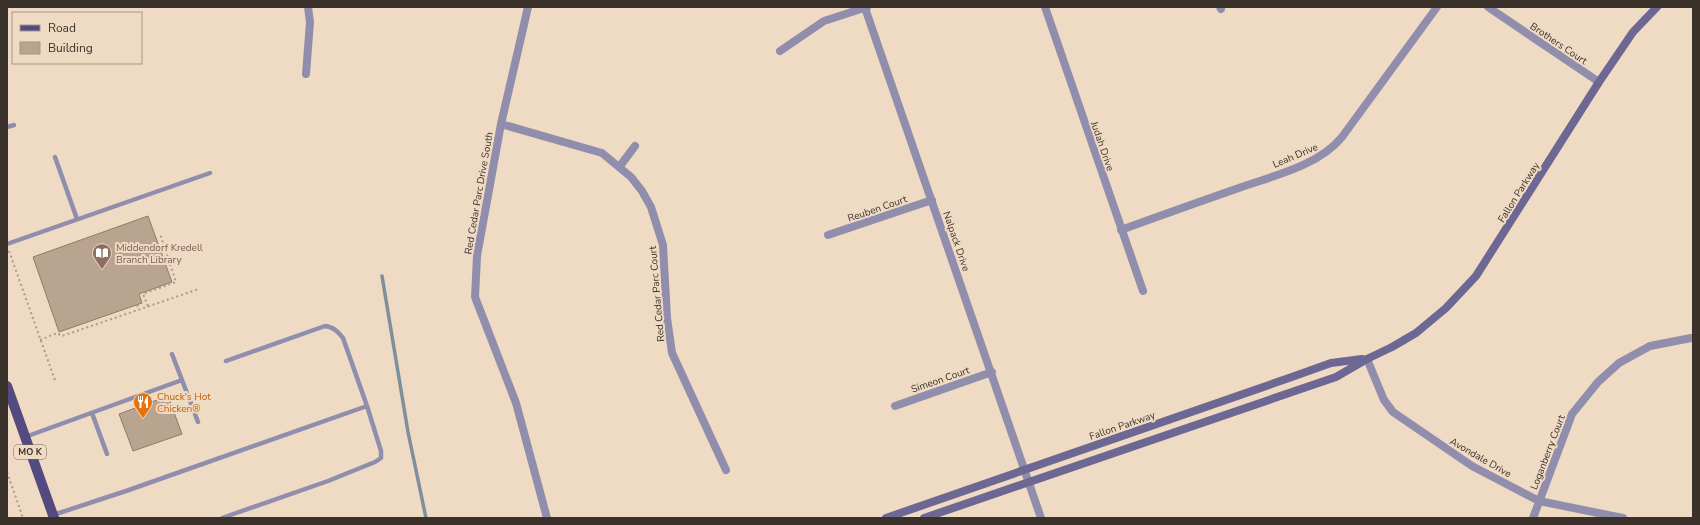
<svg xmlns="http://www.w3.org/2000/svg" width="1700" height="525" viewBox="0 0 1700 525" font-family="'Nunito Sans',sans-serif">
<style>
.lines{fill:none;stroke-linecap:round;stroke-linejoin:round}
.stream{stroke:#7f8f9b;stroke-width:3.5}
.building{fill:#b8a48f;stroke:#8e7c67}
.path{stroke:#ab9b8a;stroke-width:2;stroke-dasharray:2 3;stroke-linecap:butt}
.lane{stroke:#918ead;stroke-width:4.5}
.street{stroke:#918ead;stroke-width:8}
.secondary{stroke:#6c6793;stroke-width:8}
.primary{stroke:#534b80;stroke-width:10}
.labels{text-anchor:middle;stroke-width:4;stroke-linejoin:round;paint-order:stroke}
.shield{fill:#efdac4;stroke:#706458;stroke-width:1}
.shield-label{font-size:9px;font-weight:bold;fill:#3a322a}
.street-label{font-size:10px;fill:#3a322a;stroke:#efdac4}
.education-label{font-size:10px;fill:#785e54;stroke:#efdac4;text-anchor:start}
.food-label{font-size:10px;fill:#c56008;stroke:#efdac4;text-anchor:start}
</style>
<rect width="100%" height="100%" fill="#efdac4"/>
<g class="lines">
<!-- stream -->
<path class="stream" d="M 382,276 L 408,432 L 426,518"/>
</g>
<!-- building -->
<path class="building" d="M 148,216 L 172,282 L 139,294 L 142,303 L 59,332 L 33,257 Z
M 168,396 L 182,434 L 133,451 L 119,414 Z"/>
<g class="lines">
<!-- path -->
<path class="path" d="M 9,251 L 56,383
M 137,305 L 139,309
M 148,306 L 143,294 L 176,282 L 160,234
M 40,340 L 57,333 L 62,336 L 199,289
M 7,472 L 23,518"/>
<!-- lane -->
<path class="lane" d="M 7,127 L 14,125
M 55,157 L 77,219
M 7,244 L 210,173
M 182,380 L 198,422
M 92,413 L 107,454
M 25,437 L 182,380 L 172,354
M 53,515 L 126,491 L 367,406 L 343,338 C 338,332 334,327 325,326 L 226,361
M 222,518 L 328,481 L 375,462 L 381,458 L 381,451 L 367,406"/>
<!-- street -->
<path class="street" d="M 528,7 L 501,124 L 477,256 L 475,297 L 516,403 L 547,518
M 1045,7 L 1143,291
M 1220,7 L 1221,9
M 1488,7 L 1599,82
M 865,8 L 1041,518
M 780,51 L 824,21 L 867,7
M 306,74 L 310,22 L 308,7
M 501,124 L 602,153 L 631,177 L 642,191 L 651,207 L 663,245 L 667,318 L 672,353 L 726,470
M 620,166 L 635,146
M 1121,230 C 1159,216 1196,203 1233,190 C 1268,177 1318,167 1342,137 L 1437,7
M 828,235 L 932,200
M 1367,359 L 1384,400 L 1393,412 L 1472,466 L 1539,501 L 1623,518
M 895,406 L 992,372
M 1533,518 L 1572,414 L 1598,382 L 1619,363 L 1650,346 L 1691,338"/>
<!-- secondary -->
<path class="secondary" d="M 886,518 L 1289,378 L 1331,363 L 1362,359
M 924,518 L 1336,377 L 1367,359 L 1392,347 L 1416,333 L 1446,308 L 1476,276 L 1599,82 L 1633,32 L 1657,7"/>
<!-- primary -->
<path class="primary" d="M 7,386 L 54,518"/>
</g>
<!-- icons -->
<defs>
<g id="library-pin" transform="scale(1)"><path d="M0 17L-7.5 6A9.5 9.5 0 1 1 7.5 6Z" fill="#8d6e63" stroke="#efdac4"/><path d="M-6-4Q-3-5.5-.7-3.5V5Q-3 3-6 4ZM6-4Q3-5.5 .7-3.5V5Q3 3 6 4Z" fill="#fff"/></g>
<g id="restaurant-pin" transform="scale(1)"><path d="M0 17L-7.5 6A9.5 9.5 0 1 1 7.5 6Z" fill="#e8710a" stroke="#efdac4"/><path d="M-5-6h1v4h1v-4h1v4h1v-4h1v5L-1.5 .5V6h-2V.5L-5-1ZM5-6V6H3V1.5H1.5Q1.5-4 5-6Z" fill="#fff"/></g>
</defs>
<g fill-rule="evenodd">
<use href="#library-pin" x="102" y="253"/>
<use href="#restaurant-pin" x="143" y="402"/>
</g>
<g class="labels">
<!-- shield labels -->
<rect class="shield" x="14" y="445" width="32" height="14" rx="3"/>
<g class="shield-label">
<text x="30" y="455">MO K</text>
</g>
<!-- street labels -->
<g class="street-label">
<text transform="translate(1559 43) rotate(34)" y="4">Brothers Court</text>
<text transform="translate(1103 146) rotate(71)" y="4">Judah Drive</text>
<text transform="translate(1295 155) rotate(-23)" y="4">Leah Drive</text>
<text transform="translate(1518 192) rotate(-58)" y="4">Fallon Parkway</text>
<text transform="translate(478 193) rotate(-80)" y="4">Red Cedar Parc Drive South</text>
<text transform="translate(877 208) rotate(-19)" y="4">Reuben Court</text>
<text transform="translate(957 241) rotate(71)" y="4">Nalpack Drive</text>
<text transform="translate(656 294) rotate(-95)" y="4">Red Cedar Parc Court</text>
<text transform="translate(940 379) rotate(-19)" y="4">Simeon Court</text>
<text transform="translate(1122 425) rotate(-19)" y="4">Fallon Parkway</text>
<text transform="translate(1547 452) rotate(-69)" y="4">Loganberry Court</text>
<text transform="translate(1481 457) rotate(30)" y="4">Avondale Drive</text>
</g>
<!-- education labels -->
<g class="education-label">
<text x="116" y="251">Middendorf Kredell<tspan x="116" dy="12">Branch Library</tspan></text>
</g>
<!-- food labels -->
<g class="food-label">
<text x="157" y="400">Chuck's Hot<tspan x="157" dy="12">Chicken®</tspan></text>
</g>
</g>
<!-- border -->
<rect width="1700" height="525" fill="none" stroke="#3a322a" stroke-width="16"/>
<!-- legend -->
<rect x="12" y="12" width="130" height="52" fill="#efdac4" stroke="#a79786"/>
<rect x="20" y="25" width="20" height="6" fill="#534b80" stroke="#a79786"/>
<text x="48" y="32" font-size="12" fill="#3a322a">Road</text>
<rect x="20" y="42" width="20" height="12" fill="#b8a48f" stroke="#a79786"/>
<text x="48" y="52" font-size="12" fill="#3a322a">Building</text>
</svg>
